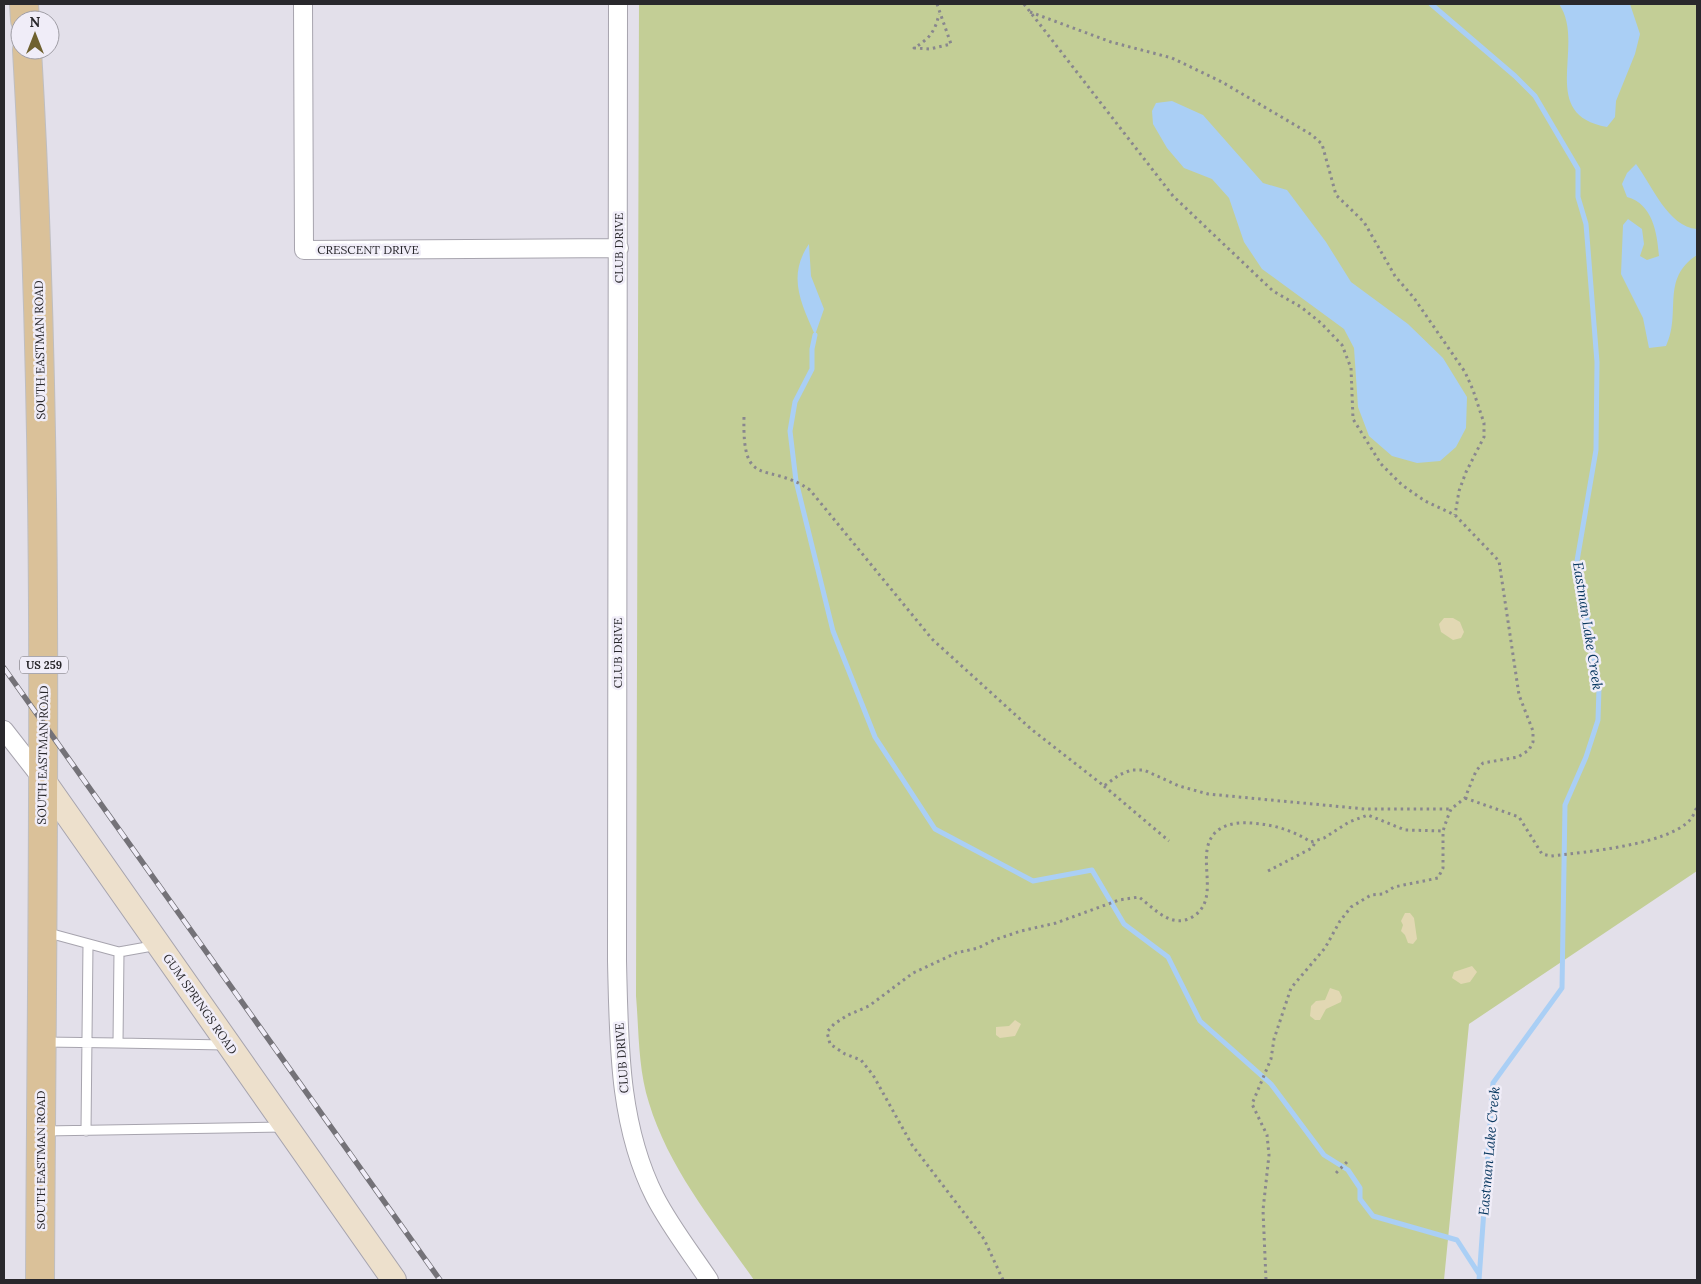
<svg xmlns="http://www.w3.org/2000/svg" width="1701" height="1284" viewBox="0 0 1701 1284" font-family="Lora,serif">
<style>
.green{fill:#c3ce96}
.sand{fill:#e2d8b3}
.water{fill:#aacff5}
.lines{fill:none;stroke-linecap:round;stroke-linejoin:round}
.stream{stroke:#aacff5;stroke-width:5}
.lane-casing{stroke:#a7a4ae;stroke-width:11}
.street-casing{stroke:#a7a4ae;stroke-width:20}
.secondary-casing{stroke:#a7a4ae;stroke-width:26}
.primary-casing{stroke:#bfbec0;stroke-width:30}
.path{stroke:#89878e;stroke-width:3;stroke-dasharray:2.5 4;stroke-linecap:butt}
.lane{stroke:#fff;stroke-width:9}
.street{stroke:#fff;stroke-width:18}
.secondary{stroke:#ede0cc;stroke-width:24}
.primary{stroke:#dac199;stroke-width:28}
.rail-casing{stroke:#747278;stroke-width:5.5}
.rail{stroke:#f0edf8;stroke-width:4;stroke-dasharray:11;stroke-linecap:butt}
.labels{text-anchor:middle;stroke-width:5;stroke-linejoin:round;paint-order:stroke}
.shield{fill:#f0edf8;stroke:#656369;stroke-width:1}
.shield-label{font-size:11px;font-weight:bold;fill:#29282c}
.street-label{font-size:12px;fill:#29282c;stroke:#f0edf8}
.water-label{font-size:14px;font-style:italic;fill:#0a3961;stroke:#f0edf8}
</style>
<rect width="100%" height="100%" fill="#e3e0ea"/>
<!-- green -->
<path class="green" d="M 639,4 L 1697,4 L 1697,871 L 1469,1024 L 1444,1280 L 754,1280 C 715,1224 669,1169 649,1103 C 638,1069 639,1031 636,996 Z"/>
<!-- sand -->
<path class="sand" d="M 1444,618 L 1453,618 L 1460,622 L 1464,632 L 1461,638 L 1453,640 L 1441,632 L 1439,624 Z
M 1405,913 L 1410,913 L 1414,918 L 1417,939 L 1413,944 L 1408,943 L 1405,935 L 1401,931 L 1403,925 L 1401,921 Z
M 1472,966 L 1477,972 L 1470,982 L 1461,984 L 1452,978 L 1454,972 Z
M 1330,988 L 1339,991 L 1342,997 L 1341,1002 L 1326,1009 L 1320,1020 L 1315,1020 L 1310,1016 L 1311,1006 L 1316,1001 L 1325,1000 Z
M 1015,1020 L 1021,1024 L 1015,1036 L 1000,1038 L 996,1035 L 996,1027 L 1009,1026 Z"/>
<!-- water -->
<path class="water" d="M 1559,4 L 1630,4 L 1640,34 L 1635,54 L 1616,101 L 1615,117 L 1607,127 C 1536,115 1587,44 1559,4 Z
M 1172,101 L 1203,115 L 1263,183 L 1287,190 L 1326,242 L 1351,282 L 1408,324 L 1443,358 L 1467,397 L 1466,428 L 1456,447 L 1440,461 L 1417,463 L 1392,456 L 1369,436 L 1358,407 L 1354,348 L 1344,329 L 1262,269 L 1244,242 L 1229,198 L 1212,179 L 1184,168 L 1167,148 L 1153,124 L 1152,111 L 1156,103 Z
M 1636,164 C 1652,185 1668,227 1697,229 L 1697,255 C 1660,279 1682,313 1666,346 L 1649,348 L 1643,318 L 1621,274 L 1623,225 L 1628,219 L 1642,229 L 1644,244 L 1640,256 L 1647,260 L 1659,256 C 1657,233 1653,204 1627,197 L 1622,184 L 1627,173 Z
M 809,244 L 811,276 L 824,309 L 815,335 C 801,303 787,276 809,244 Z"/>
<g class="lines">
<!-- stream -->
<path class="stream" d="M 1431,4 L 1515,76 L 1535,96 L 1578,169 L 1578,197 L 1586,224 L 1597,362 L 1596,450 L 1577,561 L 1599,688 L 1598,720 L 1586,757 L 1565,805 L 1562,988 L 1493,1083 L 1479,1280
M 815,335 L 812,349 L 812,369 L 795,402 L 790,431 L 796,481 L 833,631 L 875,737 L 935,829 L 1033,881 L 1092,870 L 1124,924 L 1168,957 L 1200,1021 L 1271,1084 L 1324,1155 L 1348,1170 L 1360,1188 L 1360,1199 L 1373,1216 L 1457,1240 L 1479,1274"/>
<!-- lane casing -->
<g class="lane-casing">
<path id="lane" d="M 119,952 L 158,945
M 44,1042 L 118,1043 L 119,952 L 45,932
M 118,1043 L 225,1045
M 44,1131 L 283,1127
M 86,1131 L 88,944"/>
</g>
<!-- street casing -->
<g class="street-casing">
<path id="street" d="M 303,4 L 304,250 L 619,248
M 618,4 L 617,961 C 619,1041 618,1124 655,1197 C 670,1226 691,1253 709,1280
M 4,730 L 43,780"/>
</g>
<!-- secondary casing -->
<g class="secondary-casing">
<path id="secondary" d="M 43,780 L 394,1280"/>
</g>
<!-- primary casing -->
<g class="primary-casing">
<path id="primary" d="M 24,4 L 25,20
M 27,50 C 51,460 42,870 40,1280"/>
</g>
<!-- path -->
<path class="path" d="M 937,4 L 951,44 L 930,49 L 914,48 C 929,39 935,32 939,14
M 1024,4 L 1173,196 L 1273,291 L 1301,307 L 1321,323 L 1342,345 L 1351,368 L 1353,419 L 1381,464 L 1402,485 L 1425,501 L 1455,515 L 1499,561 L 1519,695 L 1533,731 L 1533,742 L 1529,750 L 1518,757 L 1483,763 L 1476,771 L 1465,798 L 1451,809 L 1447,819 L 1443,831 L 1443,868 L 1438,878 L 1394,887 L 1383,894 L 1371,895 L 1351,907 L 1340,921 L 1325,948 L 1291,988 L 1274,1039 L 1271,1059 L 1252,1104 L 1267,1135 L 1269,1155 L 1263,1210 L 1266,1280
M 1030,12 L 1111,42 L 1172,58 L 1222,82 L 1312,135 L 1322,144 L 1336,195 L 1364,222 L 1395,276 L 1414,298 L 1465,372 L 1473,390 L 1484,423 L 1484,437 L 1466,472 L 1459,491 L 1455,515
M 744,417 C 742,492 767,460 810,490 L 932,639 L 1031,729 L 1104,786 L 1119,775 L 1131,770 L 1144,770 L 1179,786 L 1208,794 L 1365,809 L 1451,809
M 1104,786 L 1169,841
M 1465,798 L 1519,817 L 1542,854 L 1551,856 C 1585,852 1667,845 1690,820 C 1693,817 1695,811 1697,807
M 1268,871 L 1312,848 L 1316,841
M 1336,1173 L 1348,1161
M 1003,1280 L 984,1239 L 912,1145 L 873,1075 L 861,1060 L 845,1054 L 830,1044 L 827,1032 L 834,1024 L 848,1015 L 869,1006 L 913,973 L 956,953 L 978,948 L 994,940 L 1021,931 L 1056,923 L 1119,900 L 1139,897 C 1156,910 1172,930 1194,916 C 1219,899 1199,863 1210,840 C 1217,825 1235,822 1250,823 C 1272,824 1292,830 1311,842 L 1324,838 L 1349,822 L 1368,815 L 1405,830 L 1443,831"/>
<!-- lane -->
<use href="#lane" class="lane"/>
<!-- street -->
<use href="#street" class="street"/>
<!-- secondary -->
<use href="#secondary" class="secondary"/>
<!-- primary -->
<use href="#primary" class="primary"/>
<!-- rail casing -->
<g class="rail-casing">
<path id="rail" d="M 4,668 L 440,1280"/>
</g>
<!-- rail -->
<use href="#rail" class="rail"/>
</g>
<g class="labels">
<!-- shield labels -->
<rect class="shield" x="20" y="656.5" width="48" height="17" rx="4"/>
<g class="shield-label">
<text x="44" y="669">US 259</text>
</g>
<!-- street labels -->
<g class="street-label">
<text transform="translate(619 248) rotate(-90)" y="4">CLUB DRIVE</text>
<text x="368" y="254">CRESCENT DRIVE</text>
<text transform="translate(40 350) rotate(-91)" y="4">SOUTH EASTMAN ROAD</text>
<text transform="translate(618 653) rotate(-90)" y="4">CLUB DRIVE</text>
<text transform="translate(43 755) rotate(-89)" y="4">SOUTH EASTMAN ROAD</text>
<text transform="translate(200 1004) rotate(55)" y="4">GUM SPRINGS ROAD</text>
<text transform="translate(622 1058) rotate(-94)" y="4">CLUB DRIVE</text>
<text transform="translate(41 1160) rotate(-90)" y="4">SOUTH EASTMAN ROAD</text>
</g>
<!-- water labels -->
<g class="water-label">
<text transform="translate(1588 626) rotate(81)" y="5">Eastman Lake Creek</text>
<text transform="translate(1489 1151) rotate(-85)" y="5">Eastman Lake Creek</text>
</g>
</g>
<!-- border -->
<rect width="1701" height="1284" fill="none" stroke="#29282c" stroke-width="10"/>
<!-- north arrow -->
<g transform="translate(35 35)"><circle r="24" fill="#f0edf8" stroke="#a09ea6"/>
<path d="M0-4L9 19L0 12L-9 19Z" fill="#6f612f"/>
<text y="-8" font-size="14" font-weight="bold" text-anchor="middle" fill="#29282c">N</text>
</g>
</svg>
